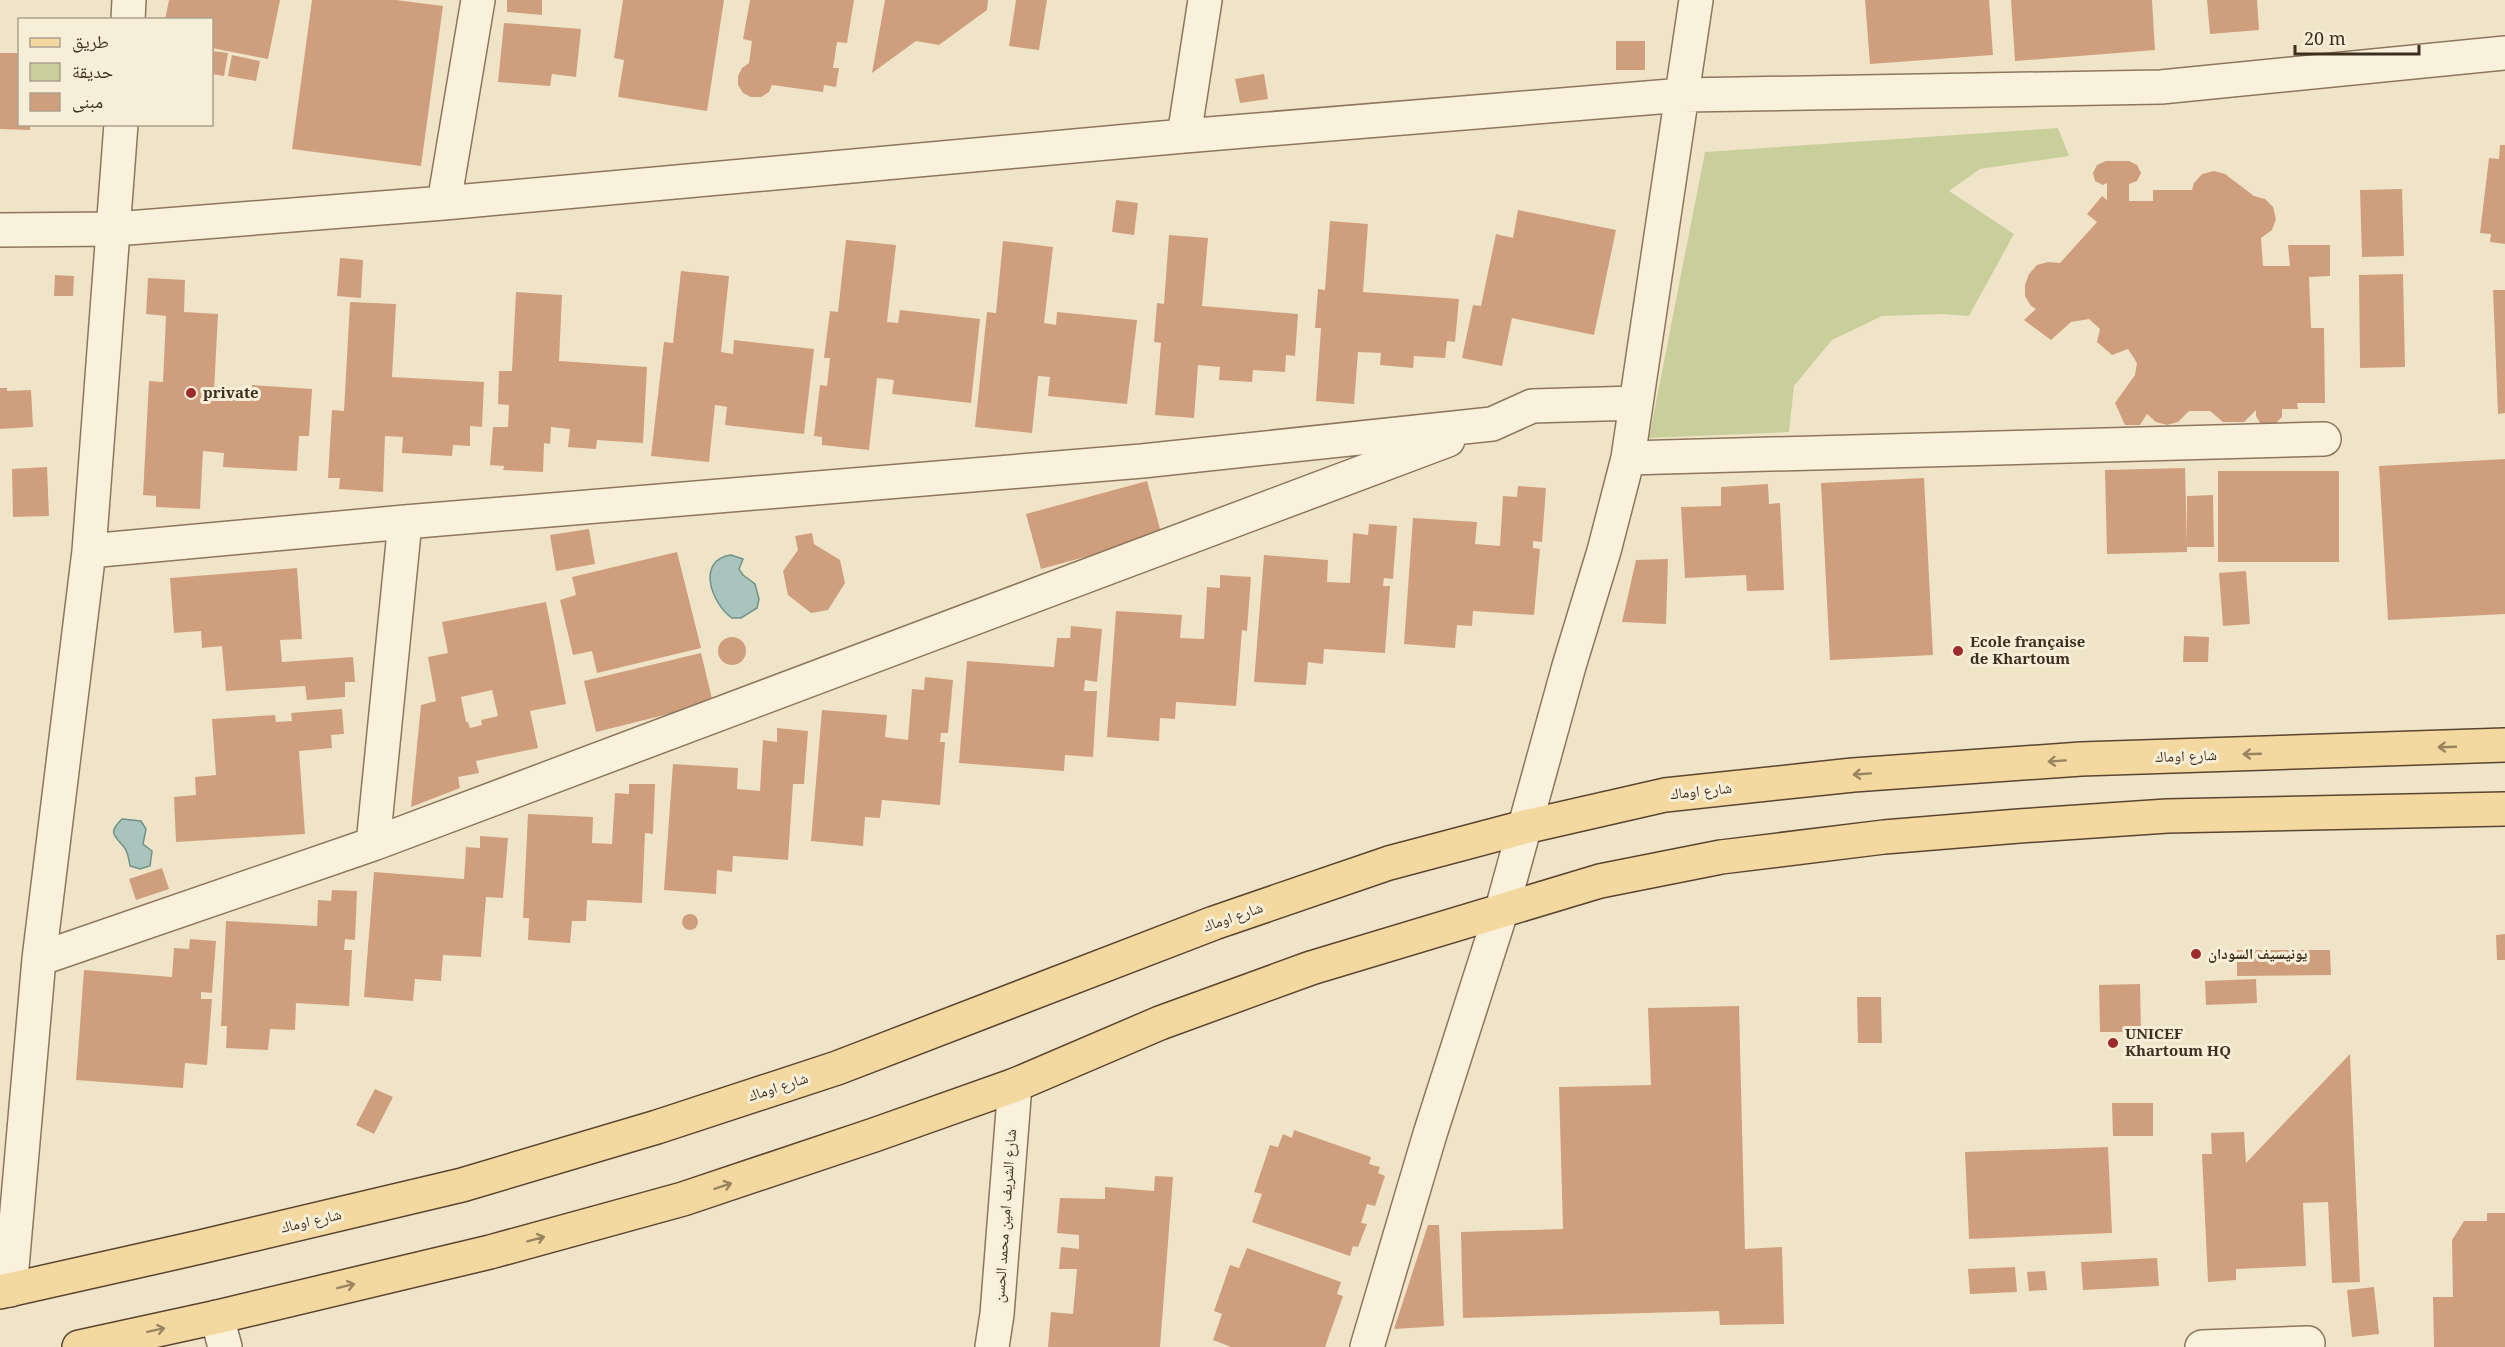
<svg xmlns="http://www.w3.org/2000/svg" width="2505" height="1347" viewBox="0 0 2505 1347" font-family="'Noto Serif','Noto Naskh Arabic',serif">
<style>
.green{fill:#c9cf9b}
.water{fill:#a9c4bc;stroke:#6f938a;stroke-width:1.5}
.building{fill:#cf9f7d;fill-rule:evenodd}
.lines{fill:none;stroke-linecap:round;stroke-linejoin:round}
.minor-casing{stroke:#8d765c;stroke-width:36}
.major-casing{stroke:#5b4430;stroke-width:36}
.minor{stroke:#faf1dc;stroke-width:33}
.major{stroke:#f3d9a0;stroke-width:33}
.oneway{stroke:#988460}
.poi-dot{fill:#9e2a2b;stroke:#f7eed8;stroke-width:2}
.labels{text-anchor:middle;stroke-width:6;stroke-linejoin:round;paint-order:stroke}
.poi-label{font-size:15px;font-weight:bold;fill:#3d2e20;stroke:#f7eed8;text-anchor:start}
.street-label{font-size:15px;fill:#3d2e20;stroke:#f7eed8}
</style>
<rect width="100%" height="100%" fill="#f0e4c8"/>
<!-- green -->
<path class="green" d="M 2058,128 L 2069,156 L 1980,169 L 1949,191 L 2014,234 L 1969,316 L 1944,314 L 1882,316 L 1832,340 L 1794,386 L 1789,432 L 1649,438 L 1705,152 Z"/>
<!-- water -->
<path class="water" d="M 731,555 L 743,559 L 739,569 L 743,575 L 755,584 L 759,599 L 757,608 L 741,618 L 732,618 C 711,603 696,560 731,555 Z
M 122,819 L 141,821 L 146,829 L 143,844 L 152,851 L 150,866 L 140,869 L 130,866 C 129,859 128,852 124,847 C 115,836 107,833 122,819 Z"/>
<!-- building -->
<path class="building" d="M 169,0 L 280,0 L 268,59 L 212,48 L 212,20 L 165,20 Z
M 312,0 L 396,0 L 443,6 L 421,166 L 292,149 Z
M 507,0 L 542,0 L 542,15 L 507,12 Z
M 623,0 L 724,0 L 707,111 L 618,97 L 624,60 L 614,58 Z
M 750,0 L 854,0 L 847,43 L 837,42 L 833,68 L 839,68 L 836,87 L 824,85 L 823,92 L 772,85 L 769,92 L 761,97 L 751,97 L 743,93 L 738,85 L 738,76 L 742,68 L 749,63 L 752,41 L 743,39 Z
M 885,0 L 988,0 L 987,10 L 939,45 L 916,41 L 872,73 Z
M 1016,0 L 1047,0 L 1039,50 L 1009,46 Z
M 1865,0 L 1989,0 L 1993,55 L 1870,64 Z
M 2011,0 L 2152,0 L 2155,50 L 2015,61 Z
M 2207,0 L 2257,0 L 2259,30 L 2210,34 Z
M 504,23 L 581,29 L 576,77 L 552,74 L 550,86 L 498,82 Z
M 1616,41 L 1645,41 L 1645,70 L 1616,70 Z
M 212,51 L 228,53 L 224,76 L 212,74 Z
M 0,53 L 20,53 L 20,124 L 30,124 L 30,130 L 0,129 Z
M 232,55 L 260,61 L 256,81 L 228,76 Z
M 1264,74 L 1268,99 L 1240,103 L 1235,79 Z
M 2500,145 L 2505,145 L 2505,244 L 2490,242 L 2491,234 L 2480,233 L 2489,158 L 2499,159 Z
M 2106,161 L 2129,161 L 2137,165 L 2141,173 L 2137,181 L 2129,184 L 2129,201 L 2153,201 L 2153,190 L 2192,190 L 2194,183 L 2202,174 L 2214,171 L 2225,174 L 2254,196 L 2265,199 L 2273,207 L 2276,219 L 2272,230 L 2261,238 L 2263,266 L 2290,266 L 2288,245 L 2330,245 L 2330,276 L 2309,277 L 2311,328 L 2324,328 L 2325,403 L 2297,403 L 2298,409 L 2282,409 L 2282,417 L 2276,423 L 2268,426 L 2260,423 L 2256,416 L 2256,410 L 2244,422 L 2223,422 L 2210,411 L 2189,411 L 2178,422 L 2167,425 L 2156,422 L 2147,414 L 2140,425 L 2125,425 L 2115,403 L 2135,375 L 2137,363 L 2128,349 L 2112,355 L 2097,342 L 2100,329 L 2089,319 L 2071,322 L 2051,340 L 2024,320 L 2036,309 L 2031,306 L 2025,296 L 2025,285 L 2029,274 L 2037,265 L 2048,262 L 2060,263 L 2097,222 L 2087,214 L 2102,196 L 2107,200 L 2107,183 L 2103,185 L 2095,181 L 2093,173 L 2097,165 Z
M 2402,189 L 2404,256 L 2362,257 L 2360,190 Z
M 1116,200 L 1138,203 L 1134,235 L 1112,232 Z
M 1518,210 L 1616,230 L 1594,335 L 1512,318 L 1502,366 L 1462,358 L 1473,305 L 1481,306 L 1496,234 L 1513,238 Z
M 1330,221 L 1368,224 L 1363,292 L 1459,299 L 1455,342 L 1447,341 L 1445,358 L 1414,356 L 1413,368 L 1380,365 L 1381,353 L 1358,352 L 1354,404 L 1316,401 L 1321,328 L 1315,328 L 1318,289 L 1325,290 Z
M 1169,235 L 1208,238 L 1202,306 L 1298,314 L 1295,356 L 1286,355 L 1285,372 L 1253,370 L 1252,382 L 1219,380 L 1220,367 L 1198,365 L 1194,418 L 1155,415 L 1161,343 L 1154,342 L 1157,303 L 1164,304 Z
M 846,240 L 896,245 L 887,322 L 898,323 L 900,310 L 980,319 L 971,403 L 892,394 L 894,380 L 877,378 L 869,450 L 822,445 L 822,437 L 814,436 L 820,385 L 827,386 L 830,358 L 824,358 L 830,311 L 838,312 Z
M 1003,241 L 1053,247 L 1044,323 L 1056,325 L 1057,312 L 1137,320 L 1127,404 L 1048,396 L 1050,377 L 1038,376 L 1032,433 L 975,427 L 987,312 L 996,313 Z
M 340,258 L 363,260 L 361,298 L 337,296 Z
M 681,271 L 729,276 L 721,352 L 733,354 L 734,340 L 814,349 L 804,434 L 725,425 L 727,407 L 715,405 L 709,462 L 651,456 L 664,342 L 673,343 Z
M 2403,274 L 2405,367 L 2360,368 L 2359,275 Z
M 55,275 L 74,276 L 73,296 L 54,296 Z
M 148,278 L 185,280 L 184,312 L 218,314 L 214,391 L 252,394 L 252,385 L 312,389 L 309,436 L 299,436 L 297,471 L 223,467 L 224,453 L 203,451 L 200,509 L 156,507 L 156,496 L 143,495 L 149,381 L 163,382 L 166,316 L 146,314 Z
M 2493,290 L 2505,290 L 2505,413 L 2498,414 Z
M 516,292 L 562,295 L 559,361 L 647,367 L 643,443 L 597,440 L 596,449 L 568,447 L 570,429 L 551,427 L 550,444 L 544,443 L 543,472 L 503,470 L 504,466 L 490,465 L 493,427 L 508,427 L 509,405 L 498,404 L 499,371 L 512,371 Z
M 350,302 L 396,304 L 392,377 L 484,382 L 482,427 L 470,426 L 470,446 L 453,445 L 452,456 L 402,453 L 403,437 L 385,436 L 383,492 L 339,489 L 340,478 L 328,478 L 332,410 L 344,411 Z
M 0,388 L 7,388 L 7,391 L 31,390 L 33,427 L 0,429 Z
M 2505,459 L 2505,614 L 2388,620 L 2379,466 Z
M 47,467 L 49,516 L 13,517 L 12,469 Z
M 2185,468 L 2187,543 L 2187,496 L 2213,495 L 2214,547 L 2187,547 L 2187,552 L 2107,554 L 2105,470 Z
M 2218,471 L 2339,471 L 2339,562 L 2218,562 Z
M 1924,478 L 1933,655 L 1830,660 L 1821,483 Z
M 1147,481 L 1162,536 L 1041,569 L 1026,514 Z
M 1768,484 L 1769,504 L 1780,503 L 1784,590 L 1747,591 L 1746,575 L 1685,578 L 1681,507 L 1721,506 L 1721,487 Z
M 1518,486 L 1546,488 L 1542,542 L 1533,541 L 1533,548 L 1540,549 L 1534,615 L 1473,611 L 1472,626 L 1457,625 L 1455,648 L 1404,644 L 1413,518 L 1477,522 L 1475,544 L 1500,546 L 1503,496 L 1517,497 Z
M 1369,524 L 1397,526 L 1393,579 L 1384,578 L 1383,586 L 1390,586 L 1385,653 L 1324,649 L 1323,664 L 1308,662 L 1306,685 L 1254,682 L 1264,555 L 1328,560 L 1327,582 L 1350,583 L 1353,533 L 1368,535 Z
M 589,529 L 595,564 L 556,571 L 550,535 Z
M 812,533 L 814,544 L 840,560 L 845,583 L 828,610 L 811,613 L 788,595 L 783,571 L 798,550 L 795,536 Z
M 677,552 L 701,648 L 597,673 L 592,651 L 573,655 L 560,600 L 576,595 L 572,577 Z
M 1668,559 L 1666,624 L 1622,622 L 1636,560 Z
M 297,568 L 302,639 L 280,640 L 282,662 L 353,657 L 355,682 L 345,682 L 345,697 L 307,700 L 305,686 L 226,691 L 222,646 L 202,648 L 201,631 L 174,633 L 170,578 Z
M 2246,571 L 2250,624 L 2223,626 L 2219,573 Z
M 1220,575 L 1251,577 L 1247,631 L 1242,630 L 1236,706 L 1176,702 L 1175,719 L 1160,718 L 1159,741 L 1107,737 L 1116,611 L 1182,615 L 1180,638 L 1204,639 L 1207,587 L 1220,588 Z
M 546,602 L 566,704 L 530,711 L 538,748 L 476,761 L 479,773 L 458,777 L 460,788 L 411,807 L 421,705 L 436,701 L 428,657 L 448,653 L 442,622 ZM 492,690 L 498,716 L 481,720 L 482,725 L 470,728 L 468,722 L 466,722 L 461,697 Z
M 1071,626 L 1102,629 L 1097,682 L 1085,680 L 1084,691 L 1097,691 L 1093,757 L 1065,755 L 1064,771 L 959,763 L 967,661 L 1054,667 L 1057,638 L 1070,638 Z
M 2184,636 L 2209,637 L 2208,662 L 2183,662 Z
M718 651a14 14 0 1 1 28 0a14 14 0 1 1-28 0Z
M 701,653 L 713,703 L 596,732 L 584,681 Z
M 925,677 L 953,680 L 948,733 L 941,733 L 940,742 L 945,742 L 940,805 L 882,800 L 880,818 L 865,817 L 863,846 L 811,841 L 822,710 L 887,715 L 885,737 L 908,740 L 912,689 L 924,690 Z
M 342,709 L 344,734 L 331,735 L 332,748 L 299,751 L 305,834 L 176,842 L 174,797 L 196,795 L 195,777 L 216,775 L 212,719 L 275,715 L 276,722 L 292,721 L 291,713 Z
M 777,728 L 808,731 L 804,784 L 793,784 L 788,860 L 733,856 L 732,872 L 717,870 L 716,894 L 664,890 L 673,764 L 738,768 L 737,789 L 760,791 L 763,740 L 777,742 Z
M 629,784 L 655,784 L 653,834 L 645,833 L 642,903 L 587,900 L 586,921 L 572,921 L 570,943 L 528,940 L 529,918 L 523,918 L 528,814 L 593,817 L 592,843 L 612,844 L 615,793 L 629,794 Z
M 480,836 L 508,838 L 503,898 L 486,897 L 481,957 L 443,955 L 441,981 L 415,979 L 413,1001 L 364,997 L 374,872 L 464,879 L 466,847 L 480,848 Z
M 162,868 L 169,889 L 136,900 L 129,879 Z
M 332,890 L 357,891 L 355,940 L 345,939 L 344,950 L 352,950 L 349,1006 L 296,1003 L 295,1030 L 270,1029 L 268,1050 L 226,1048 L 227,1026 L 221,1026 L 226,921 L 317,926 L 318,900 L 331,901 Z
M682 922a8 8 0 1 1 16 0a8 8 0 1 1-16 0Z
M 2505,934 L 2505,960 L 2497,960 L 2496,935 Z
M 190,939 L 216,941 L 212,993 L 201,992 L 201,999 L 212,999 L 207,1065 L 185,1063 L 183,1088 L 76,1080 L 84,970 L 172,977 L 174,948 L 189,949 Z
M 2237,950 L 2330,950 L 2331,975 L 2237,976 Z
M 2256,979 L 2257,1003 L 2206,1005 L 2205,981 Z
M 2140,984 L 2141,1032 L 2100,1032 L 2099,985 Z
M 1857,997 L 1881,997 L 1882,1043 L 1858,1043 Z
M 1739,1006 L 1745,1249 L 1782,1247 L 1784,1324 L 1720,1325 L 1719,1311 L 1463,1318 L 1461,1232 L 1563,1229 L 1559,1087 L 1651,1085 L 1648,1008 Z
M 2350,1054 L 2360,1282 L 2332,1283 L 2328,1202 L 2303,1203 L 2306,1266 L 2236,1269 L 2236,1280 L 2208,1282 L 2202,1154 L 2212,1154 L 2211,1133 L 2244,1132 L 2246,1163 Z
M 375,1089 L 393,1097 L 374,1134 L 356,1125 Z
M 2112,1103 L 2153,1103 L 2153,1136 L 2113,1136 Z
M 1294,1130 L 1371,1157 L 1369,1164 L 1380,1167 L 1378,1173 L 1385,1176 L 1375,1206 L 1367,1204 L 1361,1223 L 1367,1224 L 1358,1247 L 1353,1246 L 1350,1256 L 1252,1222 L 1262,1194 L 1254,1192 L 1270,1145 L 1278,1147 L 1283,1134 L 1292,1138 Z
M 2108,1147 L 2112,1233 L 1969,1239 L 1965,1152 Z
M 1155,1176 L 1173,1177 L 1160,1347 L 1048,1347 L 1051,1312 L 1073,1314 L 1077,1269 L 1059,1269 L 1061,1247 L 1079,1249 L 1079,1235 L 1057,1233 L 1060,1198 L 1105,1199 L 1105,1187 L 1154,1191 Z
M 2487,1213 L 2505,1213 L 2505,1347 L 2434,1347 L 2433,1297 L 2453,1297 L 2452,1240 L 2464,1221 L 2487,1221 Z
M 1428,1225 L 1439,1225 L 1444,1326 L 1394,1329 Z
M 1247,1248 L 1341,1282 L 1337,1294 L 1343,1296 L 1325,1347 L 1231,1347 L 1213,1340 L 1222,1314 L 1214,1311 L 1230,1265 L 1239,1268 Z
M 2157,1258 L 2159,1286 L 2083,1290 L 2081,1262 Z
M 2015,1267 L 2017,1292 L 1970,1294 L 1968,1269 Z
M 2045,1271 L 2047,1290 L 2029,1291 L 2027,1272 Z
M 2374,1287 L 2379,1334 L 2352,1337 L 2347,1290 Z"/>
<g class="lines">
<!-- minor casing -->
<g class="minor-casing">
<path id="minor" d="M 128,20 L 129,0
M 1184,136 L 1205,0
M 444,203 L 478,0
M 0,230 L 115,229 L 444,203 L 1184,136 L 1683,95 L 2161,87 L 2505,53
M 1628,458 L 2324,439
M 89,551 L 405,522 L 1142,461 L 1492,424 L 1532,406 L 1636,403
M 373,844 L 405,522
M 39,959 L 373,844 L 1448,440
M 10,1290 L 39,959 L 89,551 L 121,124
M 217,1317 L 225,1347
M 992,1347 L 997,1314 L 1015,1085
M 1367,1347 L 1430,1134 L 1502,909 L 1569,666 L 1604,551 L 1628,458 L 1696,0
M 2202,1347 L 2308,1343"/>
</g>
<!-- major casing -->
<g class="major-casing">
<path id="major" d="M 0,1292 L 200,1247 L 462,1185 L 657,1127 L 837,1068 L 1214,923 L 1389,863 L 1525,827 L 1665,795 L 1853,775 L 2081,759 L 2505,745
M 79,1347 L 217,1317 L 490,1252 L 683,1199 L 874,1135 L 1015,1085 L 1160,1023 L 1311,968 L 1600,881 L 1721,857 L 1884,837 L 2019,826 L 2167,816 L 2505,809"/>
</g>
<!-- minor -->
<use href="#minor" class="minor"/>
<!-- major -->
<use href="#major" class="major"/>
</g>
<!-- one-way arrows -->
<defs><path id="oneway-shaft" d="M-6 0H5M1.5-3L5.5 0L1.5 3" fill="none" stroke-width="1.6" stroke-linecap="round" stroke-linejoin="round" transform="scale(1.5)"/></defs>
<g class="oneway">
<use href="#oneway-shaft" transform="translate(2447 747) rotate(178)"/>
<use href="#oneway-shaft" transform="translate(2252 754) rotate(178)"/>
<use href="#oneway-shaft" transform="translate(2057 761) rotate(176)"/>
<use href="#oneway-shaft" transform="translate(1862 774) rotate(176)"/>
<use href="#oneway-shaft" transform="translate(723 1186) rotate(-18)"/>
<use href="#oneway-shaft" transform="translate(536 1239) rotate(-15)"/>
<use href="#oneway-shaft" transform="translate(346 1286) rotate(-14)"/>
<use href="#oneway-shaft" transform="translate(156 1330) rotate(-12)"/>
</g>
<!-- markers -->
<g class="poi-dot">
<circle cx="191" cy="393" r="6"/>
<circle cx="1958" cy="651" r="6"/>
<circle cx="2196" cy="954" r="6"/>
<circle cx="2113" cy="1043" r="6"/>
</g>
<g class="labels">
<!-- poi labels -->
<g class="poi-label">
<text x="203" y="398">private</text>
<text x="1970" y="647">Ecole française<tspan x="1970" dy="17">de Khartoum</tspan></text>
<text x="2208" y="959">يونيسيف السودان</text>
<text x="2125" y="1039">UNICEF<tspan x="2125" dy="17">Khartoum HQ</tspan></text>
</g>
<!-- street labels -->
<g class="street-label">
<text transform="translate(2186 756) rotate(-2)" y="5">شارع اوماك</text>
<text transform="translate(1701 791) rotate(-6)" y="5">شارع اوماك</text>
<text transform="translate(1233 917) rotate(-19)" y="5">شارع اوماك</text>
<text transform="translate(778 1087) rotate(-18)" y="5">شارع اوماك</text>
<text transform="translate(1005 1216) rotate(-86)" y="5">شارع الشريف امين محمد الحسن</text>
<text transform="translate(311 1221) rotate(-13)" y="5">شارع اوماك</text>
</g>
</g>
<!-- legend -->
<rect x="18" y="18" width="195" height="108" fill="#f7eed8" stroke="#ada18e" stroke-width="1.5"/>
<rect x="30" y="38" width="30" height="9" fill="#f3d9a0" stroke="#ada18e" stroke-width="1.5"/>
<text x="72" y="48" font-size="18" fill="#3d2e20">طريق</text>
<rect x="30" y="63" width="30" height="18" fill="#c9cf9b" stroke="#ada18e" stroke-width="1.5"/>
<text x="72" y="78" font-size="18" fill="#3d2e20">حديقة</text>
<rect x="30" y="93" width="30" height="18" fill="#cf9f7d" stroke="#ada18e" stroke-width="1.5"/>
<text x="72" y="108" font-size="18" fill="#3d2e20">مبنى</text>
<!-- scale -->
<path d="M2295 45v9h124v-9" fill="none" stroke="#3d2e20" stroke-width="3"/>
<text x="2304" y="45" font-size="18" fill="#3d2e20" stroke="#f7eed8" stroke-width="4.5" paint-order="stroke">20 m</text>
</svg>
